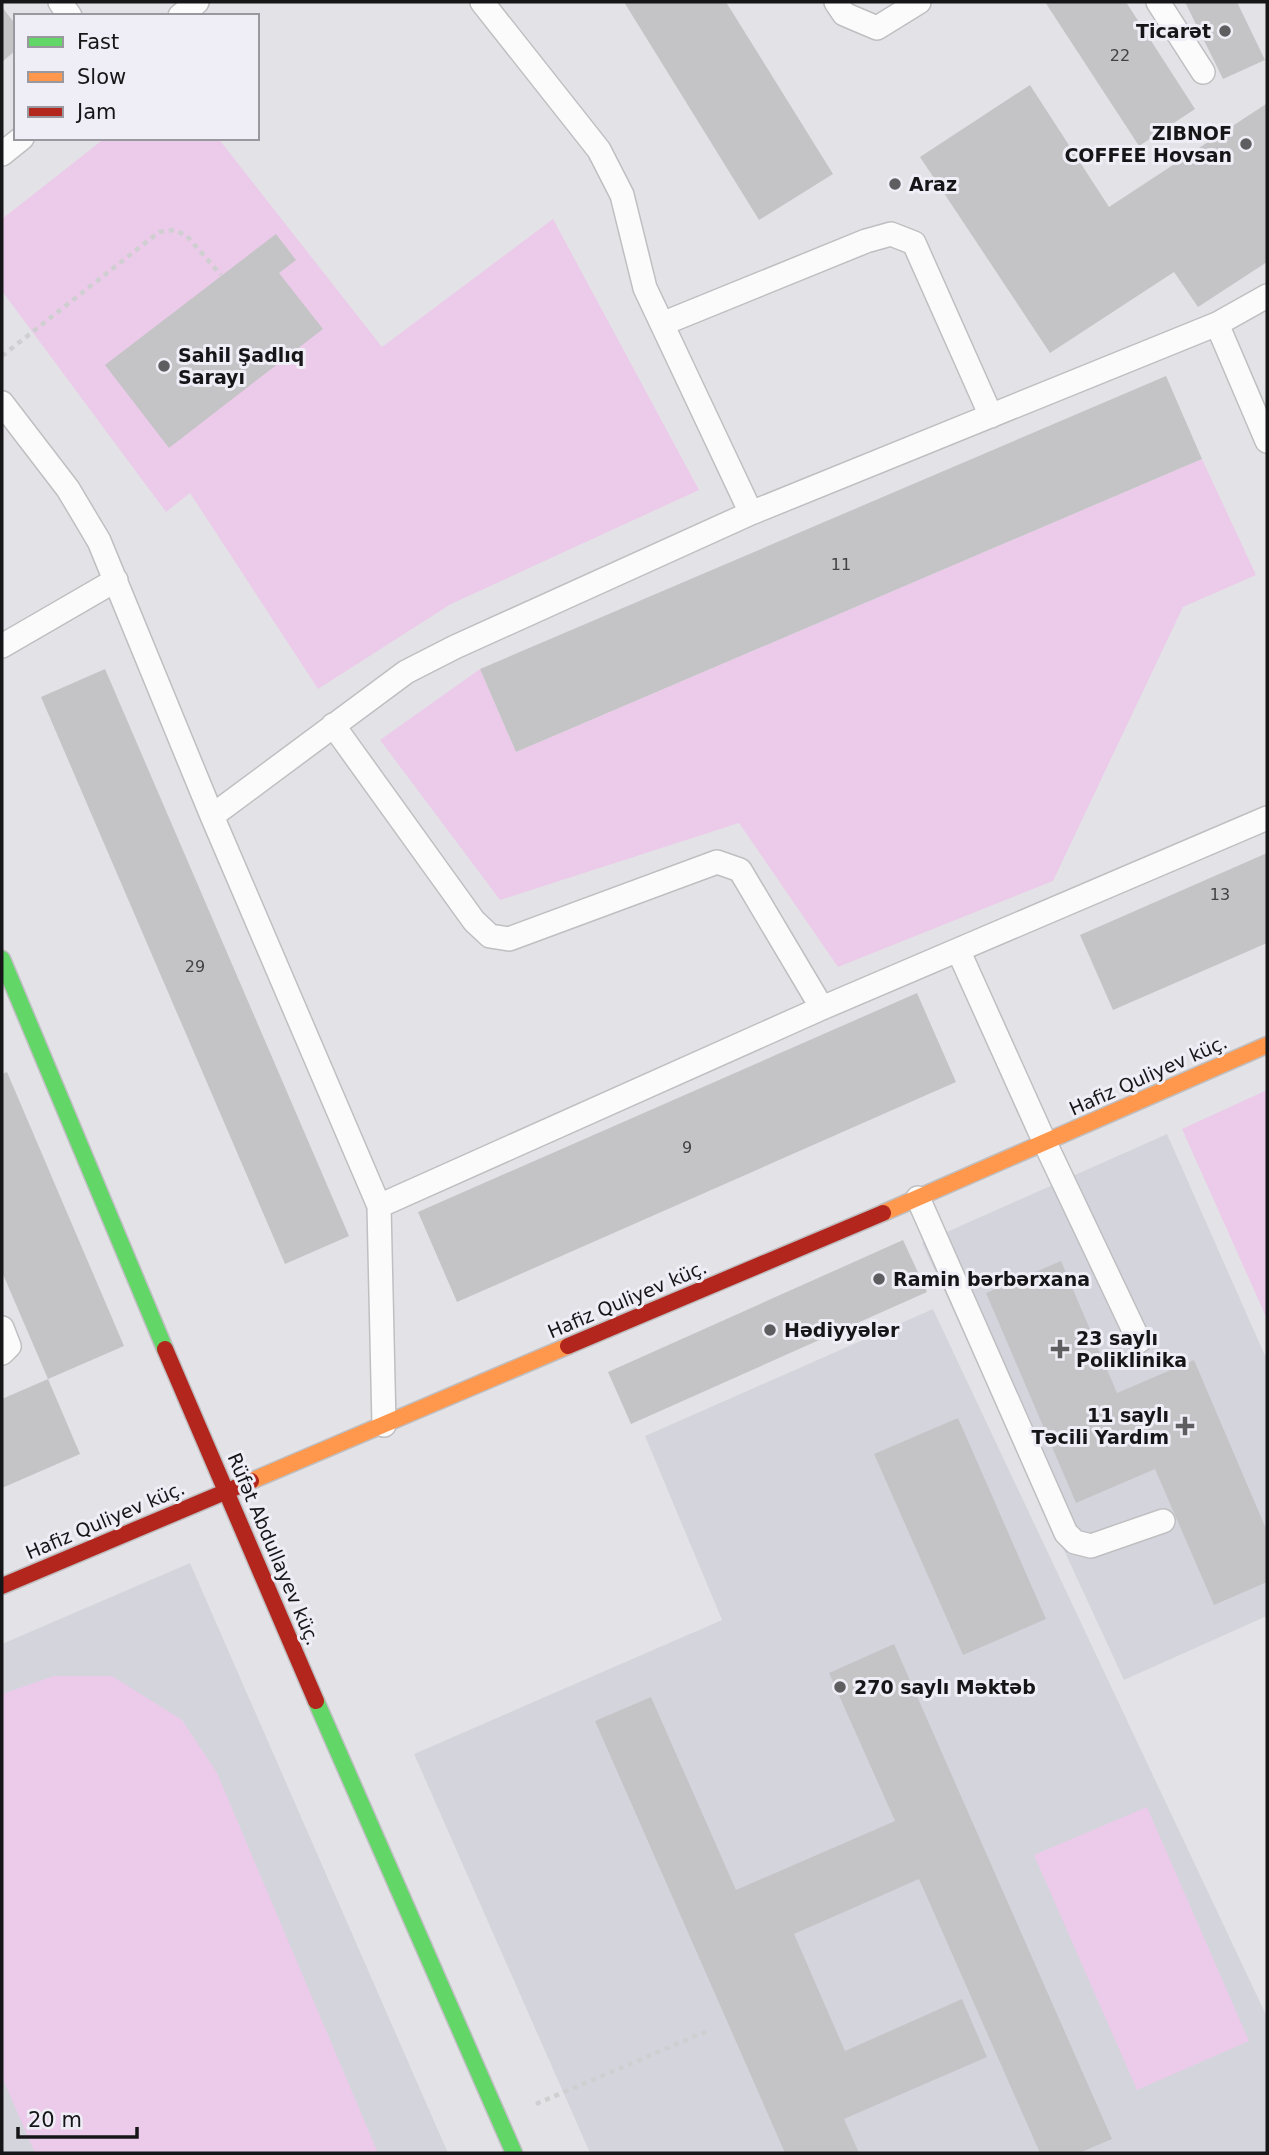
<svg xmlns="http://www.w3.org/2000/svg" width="1269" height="2155" viewBox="0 0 1269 2155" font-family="'DejaVu Sans',sans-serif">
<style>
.built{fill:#d4d4dd}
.green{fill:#ebcbe9}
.building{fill:#c4c4c7}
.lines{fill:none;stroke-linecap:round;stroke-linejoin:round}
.lane-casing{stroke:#bfbfc2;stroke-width:26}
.fast-casing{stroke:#bfbfc2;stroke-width:19}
.slow-casing{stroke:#bfbfc2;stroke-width:19}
.jam-casing{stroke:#bfbfc2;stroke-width:19}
.path{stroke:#cfcfd1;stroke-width:4.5;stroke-dasharray:5 5;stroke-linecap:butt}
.lane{stroke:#fbfbfb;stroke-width:23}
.fast{stroke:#63d668;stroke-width:16}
.slow{stroke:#ff974d;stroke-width:16}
.jam{stroke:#b3261e;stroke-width:16}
.poi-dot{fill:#5e5e61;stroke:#efeef6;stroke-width:2.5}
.labels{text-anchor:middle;stroke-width:6;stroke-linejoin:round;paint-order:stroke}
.number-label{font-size:16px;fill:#424244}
.poi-label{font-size:19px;font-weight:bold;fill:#161619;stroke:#efeef6;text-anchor:start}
.street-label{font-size:19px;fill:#161619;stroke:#efeef6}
</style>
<rect width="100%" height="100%" fill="#e3e3e7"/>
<!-- built -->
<path class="built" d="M 1167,1134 L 1267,1360 L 1267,1616 L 1124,1680 L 922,1243 Z
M 933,1309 L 1267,2017 L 1267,2153 L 590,2153 L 414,1754 L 722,1620 L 645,1436 Z
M 190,1563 L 448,2153 L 2,2153 L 2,1644 Z"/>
<!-- green -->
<path class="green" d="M 105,138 L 218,138 L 382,347 L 553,219 L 699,490 L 451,604 L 318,689 L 190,493 L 166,512 L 2,291 L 2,219 Z
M 1202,459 L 1256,575 L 1183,607 L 1053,881 L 838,967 L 739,823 L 500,900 L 380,740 L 480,669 L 516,752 Z
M 1267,1090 L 1267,1319 L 1182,1129 Z
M 54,1676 L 112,1676 L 182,1720 L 217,1773 L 378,2153 L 35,2153 L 2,2077 L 2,1694 Z
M 1147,1807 L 1249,2041 L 1137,2090 L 1034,1855 Z"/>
<!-- building -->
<path class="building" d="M 624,2 L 726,2 L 833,174 L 759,220 Z
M 1045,2 L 1126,2 L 1195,109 L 1139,146 Z
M 1185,2 L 1237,2 L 1265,60 L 1223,79 Z
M 2,7 L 16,25 L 16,50 L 2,62 Z
M 1030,85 L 1109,207 L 1266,104 L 1267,262 L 1198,307 L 1174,272 L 1050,353 L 920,157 Z
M 276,234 L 296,260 L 279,273 L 323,329 L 169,448 L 105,365 Z
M 1166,376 L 1202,459 L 516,752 L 480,669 Z
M 105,669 L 349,1236 L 285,1264 L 41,697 Z
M 1267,853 L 1267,943 L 1113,1010 L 1080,935 Z
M 917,993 L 956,1082 L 457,1302 L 418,1212 Z
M 7,1072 L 124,1346 L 48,1379 L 2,1272 L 2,1074 Z
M 903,1240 L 927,1292 L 631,1424 L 608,1372 Z
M 1061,1261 L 1117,1393 L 1194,1360 L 1267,1531 L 1267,1582 L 1214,1605 L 1155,1469 L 1076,1503 L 986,1293 Z
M 48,1379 L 80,1454 L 2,1488 L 2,1399 Z
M 958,1418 L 1046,1619 L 963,1655 L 874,1454 Z
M 894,1644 L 1112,2139 L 1079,2153 L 1040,2153 L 919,1879 L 794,1934 L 845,2051 L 962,1999 L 987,2057 L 844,2119 L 859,2153 L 785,2153 L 595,1721 L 651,1697 L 736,1890 L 895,1821 L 829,1673 Z"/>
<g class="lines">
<!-- lane casing -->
<g class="lane-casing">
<path id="lane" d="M 60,2 L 70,16
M 482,2 L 599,150 L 622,195 L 645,288 L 751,513
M 836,2 L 844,14 L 877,28 L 919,2
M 1158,2 L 1203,72
M 180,16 L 197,2
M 2,154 L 22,138
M 662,324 L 866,241 L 891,234 L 914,243 L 991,416
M 1217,324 L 1267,441
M 2,403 L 68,489 L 99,541 L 212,816 L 379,1206 L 384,1425
M 2,646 L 116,580
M 333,725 L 474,921 L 490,936 L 509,939 L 717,862 L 740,870 L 822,1008
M 212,816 L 406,672 L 455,647 L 751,513 L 1217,324 L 1267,296
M 959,952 L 1045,1143 L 1139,1341
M 918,1198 L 1066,1533 L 1075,1542 L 1091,1546 L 1163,1521
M 379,1206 L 822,1008 L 1267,818
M 2,1328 L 9,1346 L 2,1353"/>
</g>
<!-- fast casing -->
<g class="fast-casing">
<path id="fast" d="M 2,959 L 165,1349
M 316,1701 L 514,2153"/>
</g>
<!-- slow casing -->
<g class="slow-casing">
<path id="slow" d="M 883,1213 L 1267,1045
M 251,1481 L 568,1346"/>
</g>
<!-- jam casing -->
<g class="jam-casing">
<path id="jam" d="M 568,1346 L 883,1213
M 165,1349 L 316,1701
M 2,1586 L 251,1481"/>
</g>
<!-- path -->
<path class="path" d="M 2,356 L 159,232 L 174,230 L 187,236 L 221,275
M 536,2104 L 707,2031"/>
<!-- lane -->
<use href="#lane" class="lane"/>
<!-- fast -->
<use href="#fast" class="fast"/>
<!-- slow -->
<use href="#slow" class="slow"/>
<!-- jam -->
<use href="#jam" class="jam"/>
</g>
<!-- markers -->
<g class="poi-dot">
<circle cx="1225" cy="31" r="7"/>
<circle cx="1246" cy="144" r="7"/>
<circle cx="895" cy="184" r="7"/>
<circle cx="164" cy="366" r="7"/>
<circle cx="879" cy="1279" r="7"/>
<circle cx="770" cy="1330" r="7"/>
<path d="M1056.5 1338.5h7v7h7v7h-7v7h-7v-7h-7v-7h7z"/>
<path d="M1181.5 1415.5h7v7h7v7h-7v7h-7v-7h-7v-7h7z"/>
<circle cx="840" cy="1687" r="7"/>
</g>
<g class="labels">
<!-- number labels -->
<g class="number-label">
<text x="1120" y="61">22</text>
<text x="841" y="570">11</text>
<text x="1220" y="900">13</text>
<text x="195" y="972">29</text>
<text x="687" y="1153">9</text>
</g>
<!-- poi labels -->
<g class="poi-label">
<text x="1211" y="38" text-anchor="end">Ticarət</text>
<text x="1232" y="140" text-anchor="end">ZIBNOF<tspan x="1232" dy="22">COFFEE Hovsan</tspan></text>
<text x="909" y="191">Araz</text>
<text x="178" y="362">Sahil Şadlıq<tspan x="178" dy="22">Sarayı</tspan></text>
<text x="893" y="1286">Ramin bərbərxana</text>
<text x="784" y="1337">Hədiyyələr</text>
<text x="1076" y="1345">23 saylı<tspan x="1076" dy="22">Poliklinika</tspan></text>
<text x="1169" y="1422" text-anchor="end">11 saylı<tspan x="1169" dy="22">Təcili Yardım</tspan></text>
<text x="854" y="1694">270 saylı Məktəb</text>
</g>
<!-- street labels -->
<g class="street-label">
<text transform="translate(1148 1075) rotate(-24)" y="7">Hafiz Quliyev küç.</text>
<text transform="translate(627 1299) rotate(-23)" y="7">Hafiz Quliyev küç.</text>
<text transform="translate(105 1520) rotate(-23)" y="7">Hafiz Quliyev küç.</text>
<text transform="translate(274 1549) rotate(67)" y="7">Rüfət Abdullayev küç.</text>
</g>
</g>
<!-- border -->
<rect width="1269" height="2155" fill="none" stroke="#161619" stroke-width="7"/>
<!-- legend -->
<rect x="14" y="14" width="245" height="126" fill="#efeef6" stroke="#98989e" stroke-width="2"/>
<rect x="28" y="37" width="35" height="10" fill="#63d668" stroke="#98989e" stroke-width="2"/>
<text x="77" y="49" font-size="21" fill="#161619">Fast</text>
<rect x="28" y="72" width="35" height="10" fill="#ff974d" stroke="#98989e" stroke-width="2"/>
<text x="77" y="84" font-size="21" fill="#161619">Slow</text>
<rect x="28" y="107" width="35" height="10" fill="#b3261e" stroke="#98989e" stroke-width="2"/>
<text x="77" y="119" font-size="21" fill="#161619">Jam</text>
<!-- scale -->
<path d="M18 2127v10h119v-10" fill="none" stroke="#161619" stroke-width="3.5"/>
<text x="28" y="2127" font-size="21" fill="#161619" stroke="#efeef6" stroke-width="5" paint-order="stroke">20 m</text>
</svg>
